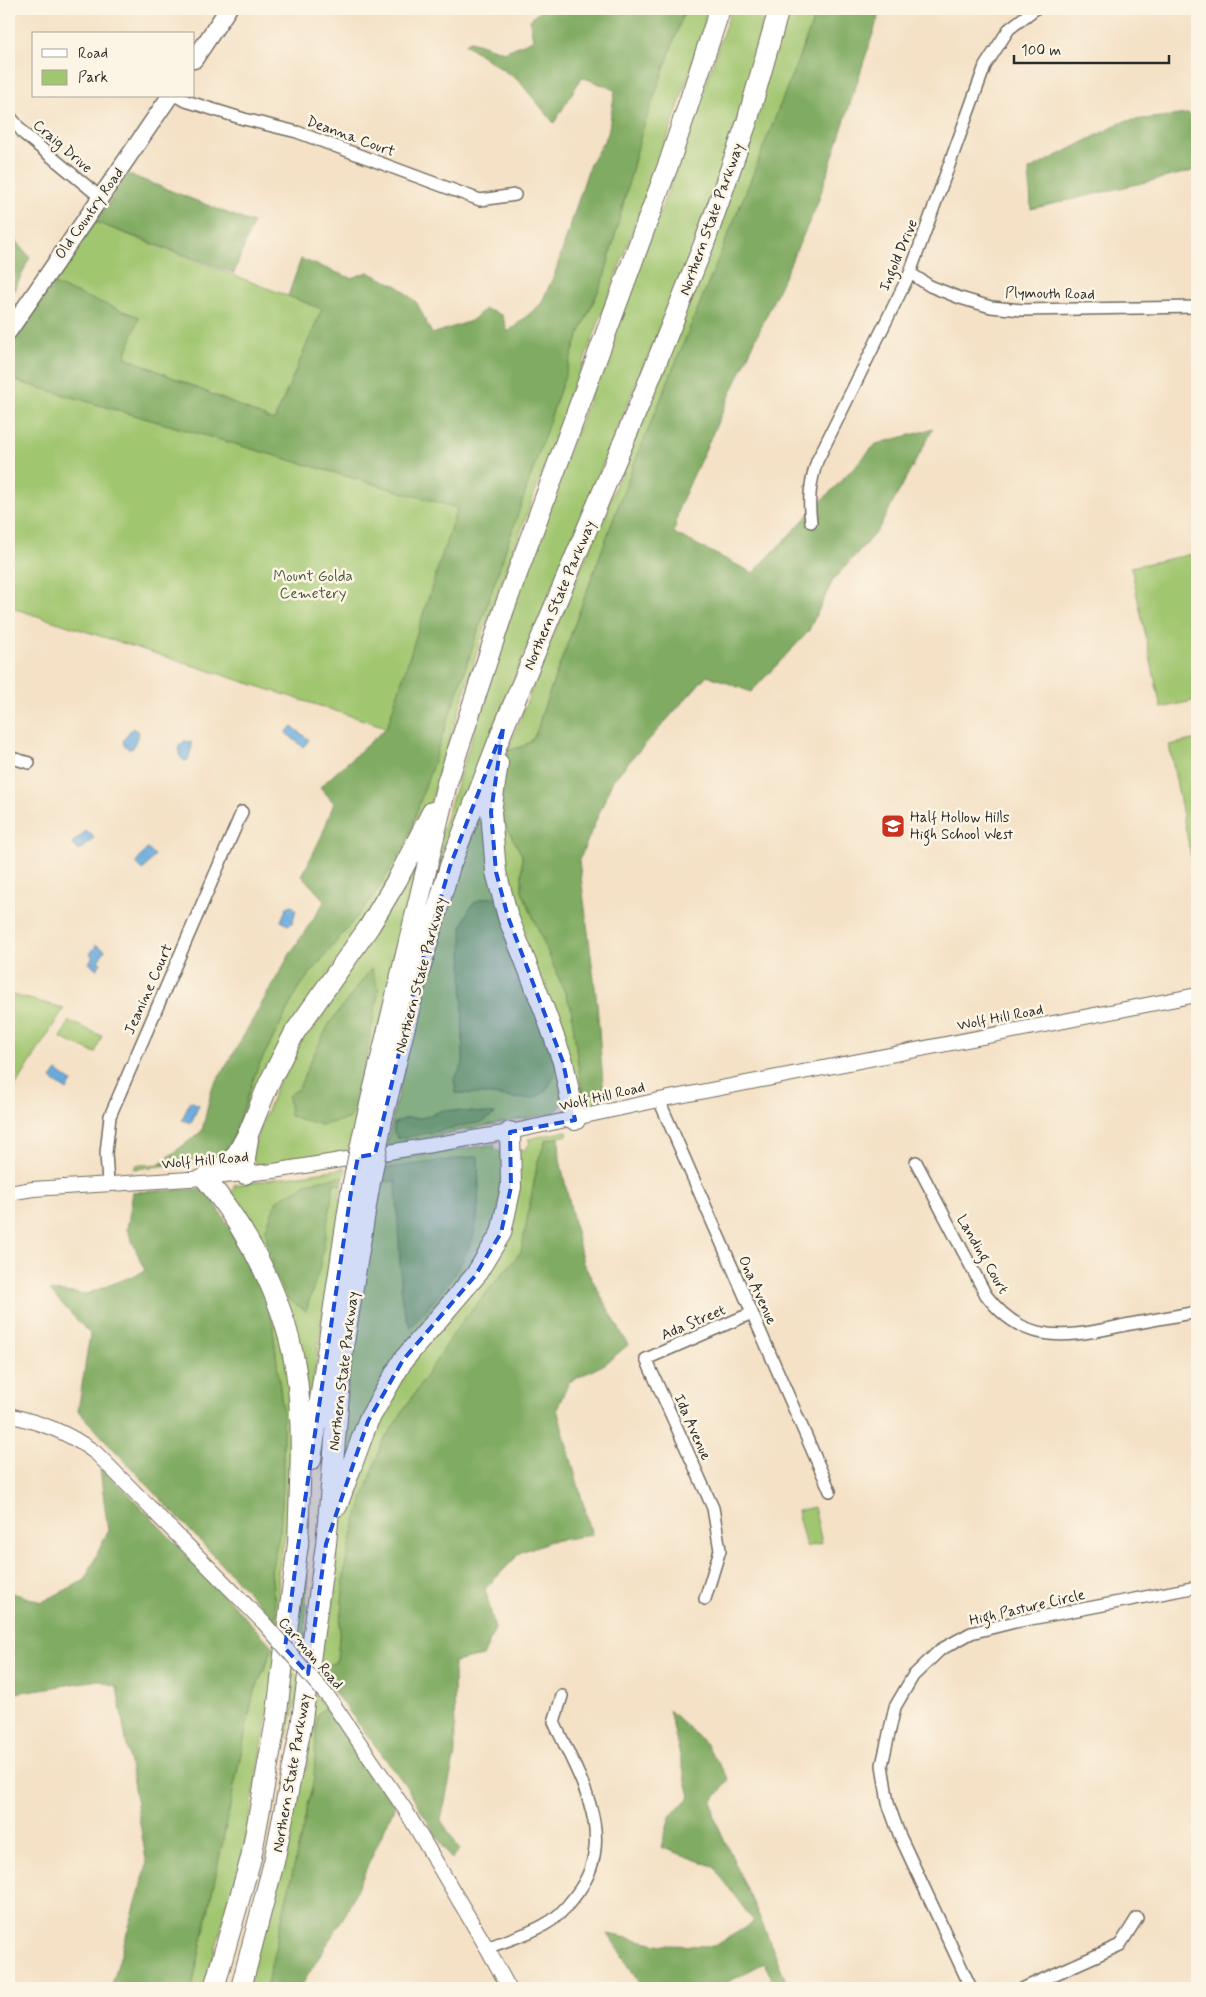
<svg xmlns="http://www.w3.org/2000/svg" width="1206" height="1997" viewBox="0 0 1206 1997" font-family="Mynerve,sans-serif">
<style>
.green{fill:#a1c670;stroke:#66784e}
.forest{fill:#80ab62;stroke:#566b46}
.water{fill:#6aabde;stroke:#4a6b84}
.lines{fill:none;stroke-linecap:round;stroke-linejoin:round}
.minor-casing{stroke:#716b61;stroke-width:14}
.tertiary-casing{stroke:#716b61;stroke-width:16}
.secondary-casing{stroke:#716b61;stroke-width:19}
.motorway-casing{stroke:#716b61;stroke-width:22}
.minor{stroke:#fff;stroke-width:11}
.tertiary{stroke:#fff;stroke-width:14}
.secondary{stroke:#fff;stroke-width:16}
.motorway{stroke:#fff;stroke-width:20}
.tertiary-bridge-casing{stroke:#716b61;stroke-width:16;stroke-linecap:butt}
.motorway-bridge-casing{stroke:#716b61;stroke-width:22;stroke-linecap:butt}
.tertiary-bridge{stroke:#fff;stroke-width:14}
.motorway-bridge{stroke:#fff;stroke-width:20}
.marked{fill:#1d4ed8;fill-opacity:0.2;stroke:#1d4ed8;stroke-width:4;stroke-dasharray:10 6;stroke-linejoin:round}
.labels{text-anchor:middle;stroke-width:5;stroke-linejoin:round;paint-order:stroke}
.street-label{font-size:15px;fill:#2b2b2b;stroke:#fcf5e5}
.park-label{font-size:15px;fill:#4e5a40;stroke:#fcf5e5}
.poi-label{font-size:15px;fill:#2b2b2b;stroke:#fcf5e5;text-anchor:start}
</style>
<rect width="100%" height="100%" fill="#fcf5e5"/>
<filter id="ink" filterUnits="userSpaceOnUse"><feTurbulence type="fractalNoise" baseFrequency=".02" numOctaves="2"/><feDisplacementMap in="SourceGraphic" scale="10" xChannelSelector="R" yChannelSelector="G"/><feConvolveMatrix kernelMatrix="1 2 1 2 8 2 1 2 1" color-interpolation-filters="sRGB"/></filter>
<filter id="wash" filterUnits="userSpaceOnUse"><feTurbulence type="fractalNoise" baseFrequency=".0096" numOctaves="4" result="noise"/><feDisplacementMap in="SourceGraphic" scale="20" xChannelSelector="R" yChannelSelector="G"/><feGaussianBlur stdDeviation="1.12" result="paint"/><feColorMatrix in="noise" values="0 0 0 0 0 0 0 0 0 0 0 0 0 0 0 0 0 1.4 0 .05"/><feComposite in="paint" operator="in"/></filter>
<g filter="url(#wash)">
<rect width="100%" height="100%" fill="#f4e1c6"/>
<!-- green -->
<path class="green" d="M 685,9 L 710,9 L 671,128 L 484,630 L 431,801 L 400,863 L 239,1144 L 224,1159 L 134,1169 L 136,1165 C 153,1164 205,1164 219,1158 C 225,1155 229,1145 233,1139 L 257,1069 L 300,986 L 376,893 L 406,843 L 579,334 L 604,278 L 642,131 Z
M 734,9 L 758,9 L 763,20 L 752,66 L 753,83 L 708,224 L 647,357 L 501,710 L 408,979 L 434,855 L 538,533 L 680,159 L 724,30 L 730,14 Z
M 788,9 L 818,9 L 749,184 L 630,474 L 543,710 C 536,734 536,746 508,750 L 553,636 L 655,391 Z
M 95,222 L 322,309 L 274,421 L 125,357 L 53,284 Z
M 9,379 L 457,508 L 389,728 L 9,607 Z
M 1197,553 L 1197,700 L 1161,708 L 1131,567 Z
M 1197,739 L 1197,855 L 1191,856 L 1169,745 Z
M 486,785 L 487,826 L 559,1062 L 562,1105 L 554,1113 L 473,1128 L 386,1147 L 428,961 Z
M 501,817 L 522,855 L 522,891 L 571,1007 L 579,1072 L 583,1092 L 604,1097 L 605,1104 L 590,1107 L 580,1103 L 502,880 Z
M 421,852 L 376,1043 L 371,1045 L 348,1157 L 255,1166 L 255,1162 L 250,1156 L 293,1043 Z
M 9,994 L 64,1008 L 14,1089 L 9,1104 Z
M 69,1021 L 102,1036 L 95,1053 L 61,1038 Z
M 566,1131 L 568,1135 L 546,1140 L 538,1161 L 521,1252 L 460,1324 L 356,1521 L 345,1566 L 337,1661 L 318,1671 L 316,1668 L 333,1601 L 339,1523 L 350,1484 L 364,1448 L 404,1370 L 492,1266 L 520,1149 L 525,1150 L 530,1143 L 528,1139 Z
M 495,1144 L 494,1148 L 502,1153 L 506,1176 L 489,1246 L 459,1287 L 345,1471 L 341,1450 L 359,1282 L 383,1161 Z
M 346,1168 L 339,1198 L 342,1199 L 309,1406 L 299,1359 L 225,1190 L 230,1192 L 234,1189 L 234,1185 Z
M 269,1294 L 295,1398 L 291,1506 L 278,1572 L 280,1625 L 277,1623 L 271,1571 L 280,1530 L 283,1488 L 283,1414 Z
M 814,1507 L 822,1543 L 806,1547 L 797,1511 Z
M 307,1574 L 305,1655 L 293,1641 Z
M 273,1647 L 279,1654 L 243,1853 L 204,1988 L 192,1988 L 253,1696 Z
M 288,1665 L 301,1680 L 286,1742 L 281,1743 Z
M 312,1693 L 326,1707 L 317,1715 L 314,1779 L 266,1988 L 246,1988 L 300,1770 L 307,1769 Z"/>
<!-- forest -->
<path class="forest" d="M 542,9 L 685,9 L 642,131 L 604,278 L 579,334 L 406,843 L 376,893 L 300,986 L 257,1069 L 233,1139 L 227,1149 L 219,1158 L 159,1164 L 202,1131 L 212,1088 L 228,1063 L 290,954 L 325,901 L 302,876 L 322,835 L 334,803 L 320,787 L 387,727 L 457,508 L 9,379 L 9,345 L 53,284 L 139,317 L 125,357 L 274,421 L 322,309 L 288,296 L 301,259 L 351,278 L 368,272 L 399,287 L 417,303 L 432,334 L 471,321 L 485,309 L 502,315 L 508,332 L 541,304 L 555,273 L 590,164 L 608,134 L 615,90 L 582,77 L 554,123 L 519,81 L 465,44 L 471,41 L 504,52 L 533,40 L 530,20 Z
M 818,9 L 881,9 L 817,205 L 679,507 L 674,533 L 753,573 L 876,444 L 933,429 L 878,530 L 833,580 L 808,632 L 751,692 L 707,675 L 613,780 L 579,861 L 597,1003 L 604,1097 L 583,1093 L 579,1072 L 571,1007 L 522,891 L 522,855 L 501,817 L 501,780 L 508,750 C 536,746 536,734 543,710 L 630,474 L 749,184 Z
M 1188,114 L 1197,122 L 1197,170 L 1031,209 L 1029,170 L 1125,121 Z
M 128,174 L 253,223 L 234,273 L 95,222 Z
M 9,234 L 30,257 L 9,301 Z
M 497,897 L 559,1062 C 545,1107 532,1100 491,1095 C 480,1093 468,1094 456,1093 L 454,1080 L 463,1064 L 462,927 C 471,904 472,898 497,897 Z
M 371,969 L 379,990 L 356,1110 L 348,1119 L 321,1125 L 290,1116 L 288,1096 L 299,1088 L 310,1062 L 329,1024 Z
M 443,1110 L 495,1114 L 482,1122 L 399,1139 L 394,1133 L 394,1123 L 407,1118 L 422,1118 Z
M 559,1137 L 560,1160 L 583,1263 L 628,1345 L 605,1364 L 569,1382 L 557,1409 L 592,1535 L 551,1541 L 521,1552 L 485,1589 L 495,1629 L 483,1656 L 454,1662 L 455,1754 L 441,1820 L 460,1850 L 451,1859 L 404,1783 L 318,1671 L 337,1661 L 345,1566 L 356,1521 L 382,1443 L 460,1324 L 521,1252 L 538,1161 L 546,1140 Z
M 478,1156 C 479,1180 480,1205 475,1229 C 467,1265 434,1301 410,1328 L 402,1302 L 396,1181 L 378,1183 L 381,1169 Z
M 344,1176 L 342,1185 L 334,1183 L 320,1267 L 306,1311 L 288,1299 L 276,1278 L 265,1231 L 277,1200 L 310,1182 Z
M 198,1189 L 209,1193 L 269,1294 L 283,1414 L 283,1488 L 280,1530 L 271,1571 L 277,1623 L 78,1411 L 90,1334 L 50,1291 L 87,1294 L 145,1271 L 127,1229 L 133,1192 Z
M 100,1469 L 127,1492 L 273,1647 L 253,1696 L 192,1988 L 111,1988 L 147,1865 L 117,1687 L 99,1680 L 9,1694 L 9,1592 L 42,1602 L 85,1580 L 108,1531 Z
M 326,1707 L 395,1806 L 346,1913 L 300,1988 L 266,1988 L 314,1779 L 317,1715 Z
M 669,1710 L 705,1743 L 729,1779 L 712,1802 L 715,1819 L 759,1916 L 789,1988 L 777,1988 L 764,1963 L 717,1988 L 643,1988 L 608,1934 L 663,1945 L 715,1946 L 754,1922 L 713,1866 L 661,1847 L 671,1814 L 690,1797 Z"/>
<!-- water -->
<path class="water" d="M 292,726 L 309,740 L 303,747 L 286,733 Z
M 131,729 L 135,729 L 139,732 L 133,748 L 129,749 L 124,745 L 123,741 Z
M 184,741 L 191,742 L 192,746 L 188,760 L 184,761 L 179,755 L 179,746 Z
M 87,830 L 94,838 L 79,851 L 72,843 Z
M 147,849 L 155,855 L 143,870 L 136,863 Z
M 292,905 L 296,910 L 292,923 L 288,925 L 281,921 L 287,907 Z
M 96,945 L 105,950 L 98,961 L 101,963 L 97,969 L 89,963 L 93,956 L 90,954 Z
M 57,1071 L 72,1082 L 67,1090 L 51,1079 Z
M 190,1101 L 199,1105 L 191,1123 L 182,1120 Z"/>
</g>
<g filter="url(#ink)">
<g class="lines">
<!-- minor casing -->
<g class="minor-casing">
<path id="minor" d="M 176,96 L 186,101 L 244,119 L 297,132 L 480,200 L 515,195
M 9,115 L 24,134 L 100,197
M 910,273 L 930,286 L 960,298 L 991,307 L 1022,310 L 1197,307
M 811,522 C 808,500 810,483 817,461 L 910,273 L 985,66 L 1009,29 L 1035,9
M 9,757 L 29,763
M 659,1100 L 830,1491
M 916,1162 L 986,1295 C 999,1312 1016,1327 1038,1332 C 1066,1339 1097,1331 1125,1325 C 1149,1321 1173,1316 1197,1312
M 108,1183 L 106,1153 L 110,1116 L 242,812
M 705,1599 L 720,1550 L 713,1508 L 646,1359 L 752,1313
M 487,1948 C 506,1940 527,1935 544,1925 C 556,1919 567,1907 575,1896 C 621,1839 579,1778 554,1722 L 562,1696
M 971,1988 L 899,1834 L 888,1803 L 882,1765 L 895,1707 L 913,1676 L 940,1650 L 971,1633 L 1015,1622 L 1197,1587
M 1024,1988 L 1120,1945 L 1137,1918"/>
</g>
<!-- tertiary casing -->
<g class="tertiary-casing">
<path id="tertiary" d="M 9,1193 L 33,1189 L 205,1178 L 274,1171 L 510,1132 L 659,1100 L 1197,995
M 9,1415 C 44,1424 66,1431 96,1453 L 264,1623
M 329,1698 L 406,1811 L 487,1948 L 509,1988"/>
</g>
<!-- secondary casing -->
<g class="secondary-casing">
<path id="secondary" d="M 194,60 L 228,9
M 9,331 L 170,96"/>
</g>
<!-- motorway casing -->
<g class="motorway-casing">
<path id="motorway" d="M 498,763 L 491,812 L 496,872 L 508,917 L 544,1009 L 563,1062 L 575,1120
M 382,1120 L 415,986 L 450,866 L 503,729 L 642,398 L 704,244 L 747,122 L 779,9
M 365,1125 L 447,783 L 504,609 L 670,160 L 720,9
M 245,1174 L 245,1159 L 248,1139
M 311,1460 L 351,1192
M 337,1506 L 368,1421 L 403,1360 L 475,1276 L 501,1233 L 511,1187 L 510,1132
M 298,1547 C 299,1498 303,1448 299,1399 C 294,1318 255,1240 205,1178 L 233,1159 L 238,1152 L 249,1132 L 269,1083 L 295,1032 L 369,927 L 397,880 L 432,812
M 214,1988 L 251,1858 L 276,1720 L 299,1535
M 241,1988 L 274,1862 L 301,1727 L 326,1544 L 343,1349 L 369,1188"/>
</g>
<!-- minor -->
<use href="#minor" class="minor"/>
<!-- tertiary -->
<use href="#tertiary" class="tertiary"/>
<!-- secondary -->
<use href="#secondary" class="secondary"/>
<!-- motorway -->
<use href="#motorway" class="motorway"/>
<!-- tertiary-bridge casing -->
<g class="tertiary-bridge-casing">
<path id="tertiary-bridge" d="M 264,1623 L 329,1698"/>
</g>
<!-- motorway-bridge casing -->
<g class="motorway-bridge-casing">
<path id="motorway-bridge" d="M 369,1188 L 382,1120
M 351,1192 L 365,1125"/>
</g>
<!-- tertiary-bridge -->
<use href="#tertiary-bridge" class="tertiary-bridge"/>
<!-- motorway-bridge -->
<use href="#motorway-bridge" class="motorway-bridge"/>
</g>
</g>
<!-- marked area -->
<path class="marked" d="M 503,729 L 491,812 L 496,872 L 508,917 L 563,1062 L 575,1120 L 510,1132 L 511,1187 L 501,1233 L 475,1276 L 403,1360 L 368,1421 L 326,1544 L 308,1674 L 285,1648 L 298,1547 L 351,1192 L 358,1157 L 375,1154 L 415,986 L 450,866 Z"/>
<!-- icons -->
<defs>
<g id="school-square" transform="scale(1.25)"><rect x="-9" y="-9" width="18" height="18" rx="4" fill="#c8321e" stroke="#fcf5e5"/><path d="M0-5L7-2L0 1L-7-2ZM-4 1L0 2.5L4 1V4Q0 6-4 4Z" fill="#fff"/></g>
</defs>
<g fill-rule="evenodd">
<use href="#school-square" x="893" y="826"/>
</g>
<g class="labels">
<!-- street labels -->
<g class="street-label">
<text transform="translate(351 136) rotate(20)" y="5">Deanna Court</text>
<text transform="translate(63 146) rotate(41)" y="5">Craig Drive</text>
<text transform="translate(89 213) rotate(-55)" y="5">Old Country Road</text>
<text transform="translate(711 219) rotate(-70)" y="5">Northern State Parkway</text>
<text transform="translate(898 255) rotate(-67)" y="5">Ingold Drive</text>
<text transform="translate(1050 293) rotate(1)" y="5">Plymouth Road</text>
<text transform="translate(559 595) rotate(-67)" y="5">Northern State Parkway</text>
<text transform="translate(420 975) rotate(-75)" y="5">Northern State Parkway</text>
<text transform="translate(148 989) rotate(-66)" y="5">Jeanine Court</text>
<text transform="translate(1000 1017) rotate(-11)" y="5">Wolf Hill Road</text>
<text transform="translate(602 1096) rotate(-13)" y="5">Wolf Hill Road</text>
<text transform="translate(205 1160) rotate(-5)" y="5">Wolf Hill Road</text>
<text transform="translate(983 1254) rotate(60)" y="5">Landing Court</text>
<text transform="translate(758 1290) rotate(66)" y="5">Ona Avenue</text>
<text transform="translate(693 1322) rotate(-23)" y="5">Ada Street</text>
<text transform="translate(343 1371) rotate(-83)" y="5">Northern State Parkway</text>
<text transform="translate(693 1427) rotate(66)" y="5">Ida Avenue</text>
<text transform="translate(1027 1607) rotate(-13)" y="5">High Pasture Circle</text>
<text transform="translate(311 1653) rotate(49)" y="5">Carman Road</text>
<text transform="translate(291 1773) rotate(-80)" y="5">Northern State Parkway</text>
</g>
<!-- park labels -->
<g class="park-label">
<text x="313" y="581">Mount Golda<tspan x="313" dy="17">Cemetery</tspan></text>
</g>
<!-- poi labels -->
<g class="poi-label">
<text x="910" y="822">Half Hollow Hills<tspan x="910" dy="17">High School West</tspan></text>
</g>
</g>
<!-- margin -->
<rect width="1206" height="1997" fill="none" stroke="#fcf5e5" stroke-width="30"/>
<!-- legend -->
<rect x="32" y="32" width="162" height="65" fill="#fcf5e5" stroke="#a8a49b"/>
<rect x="42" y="49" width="25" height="8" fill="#ffffff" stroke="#a8a49b"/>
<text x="78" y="58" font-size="15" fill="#2b2b2b">Road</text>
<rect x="42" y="70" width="25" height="15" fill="#a1c670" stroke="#a8a49b"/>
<text x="78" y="82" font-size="15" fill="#2b2b2b">Park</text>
<!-- scale -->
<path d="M1014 55v8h155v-8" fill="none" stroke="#2b2b2b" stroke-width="2.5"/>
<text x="1021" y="55" font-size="15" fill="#2b2b2b" stroke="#fcf5e5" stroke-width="4" paint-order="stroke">100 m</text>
</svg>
